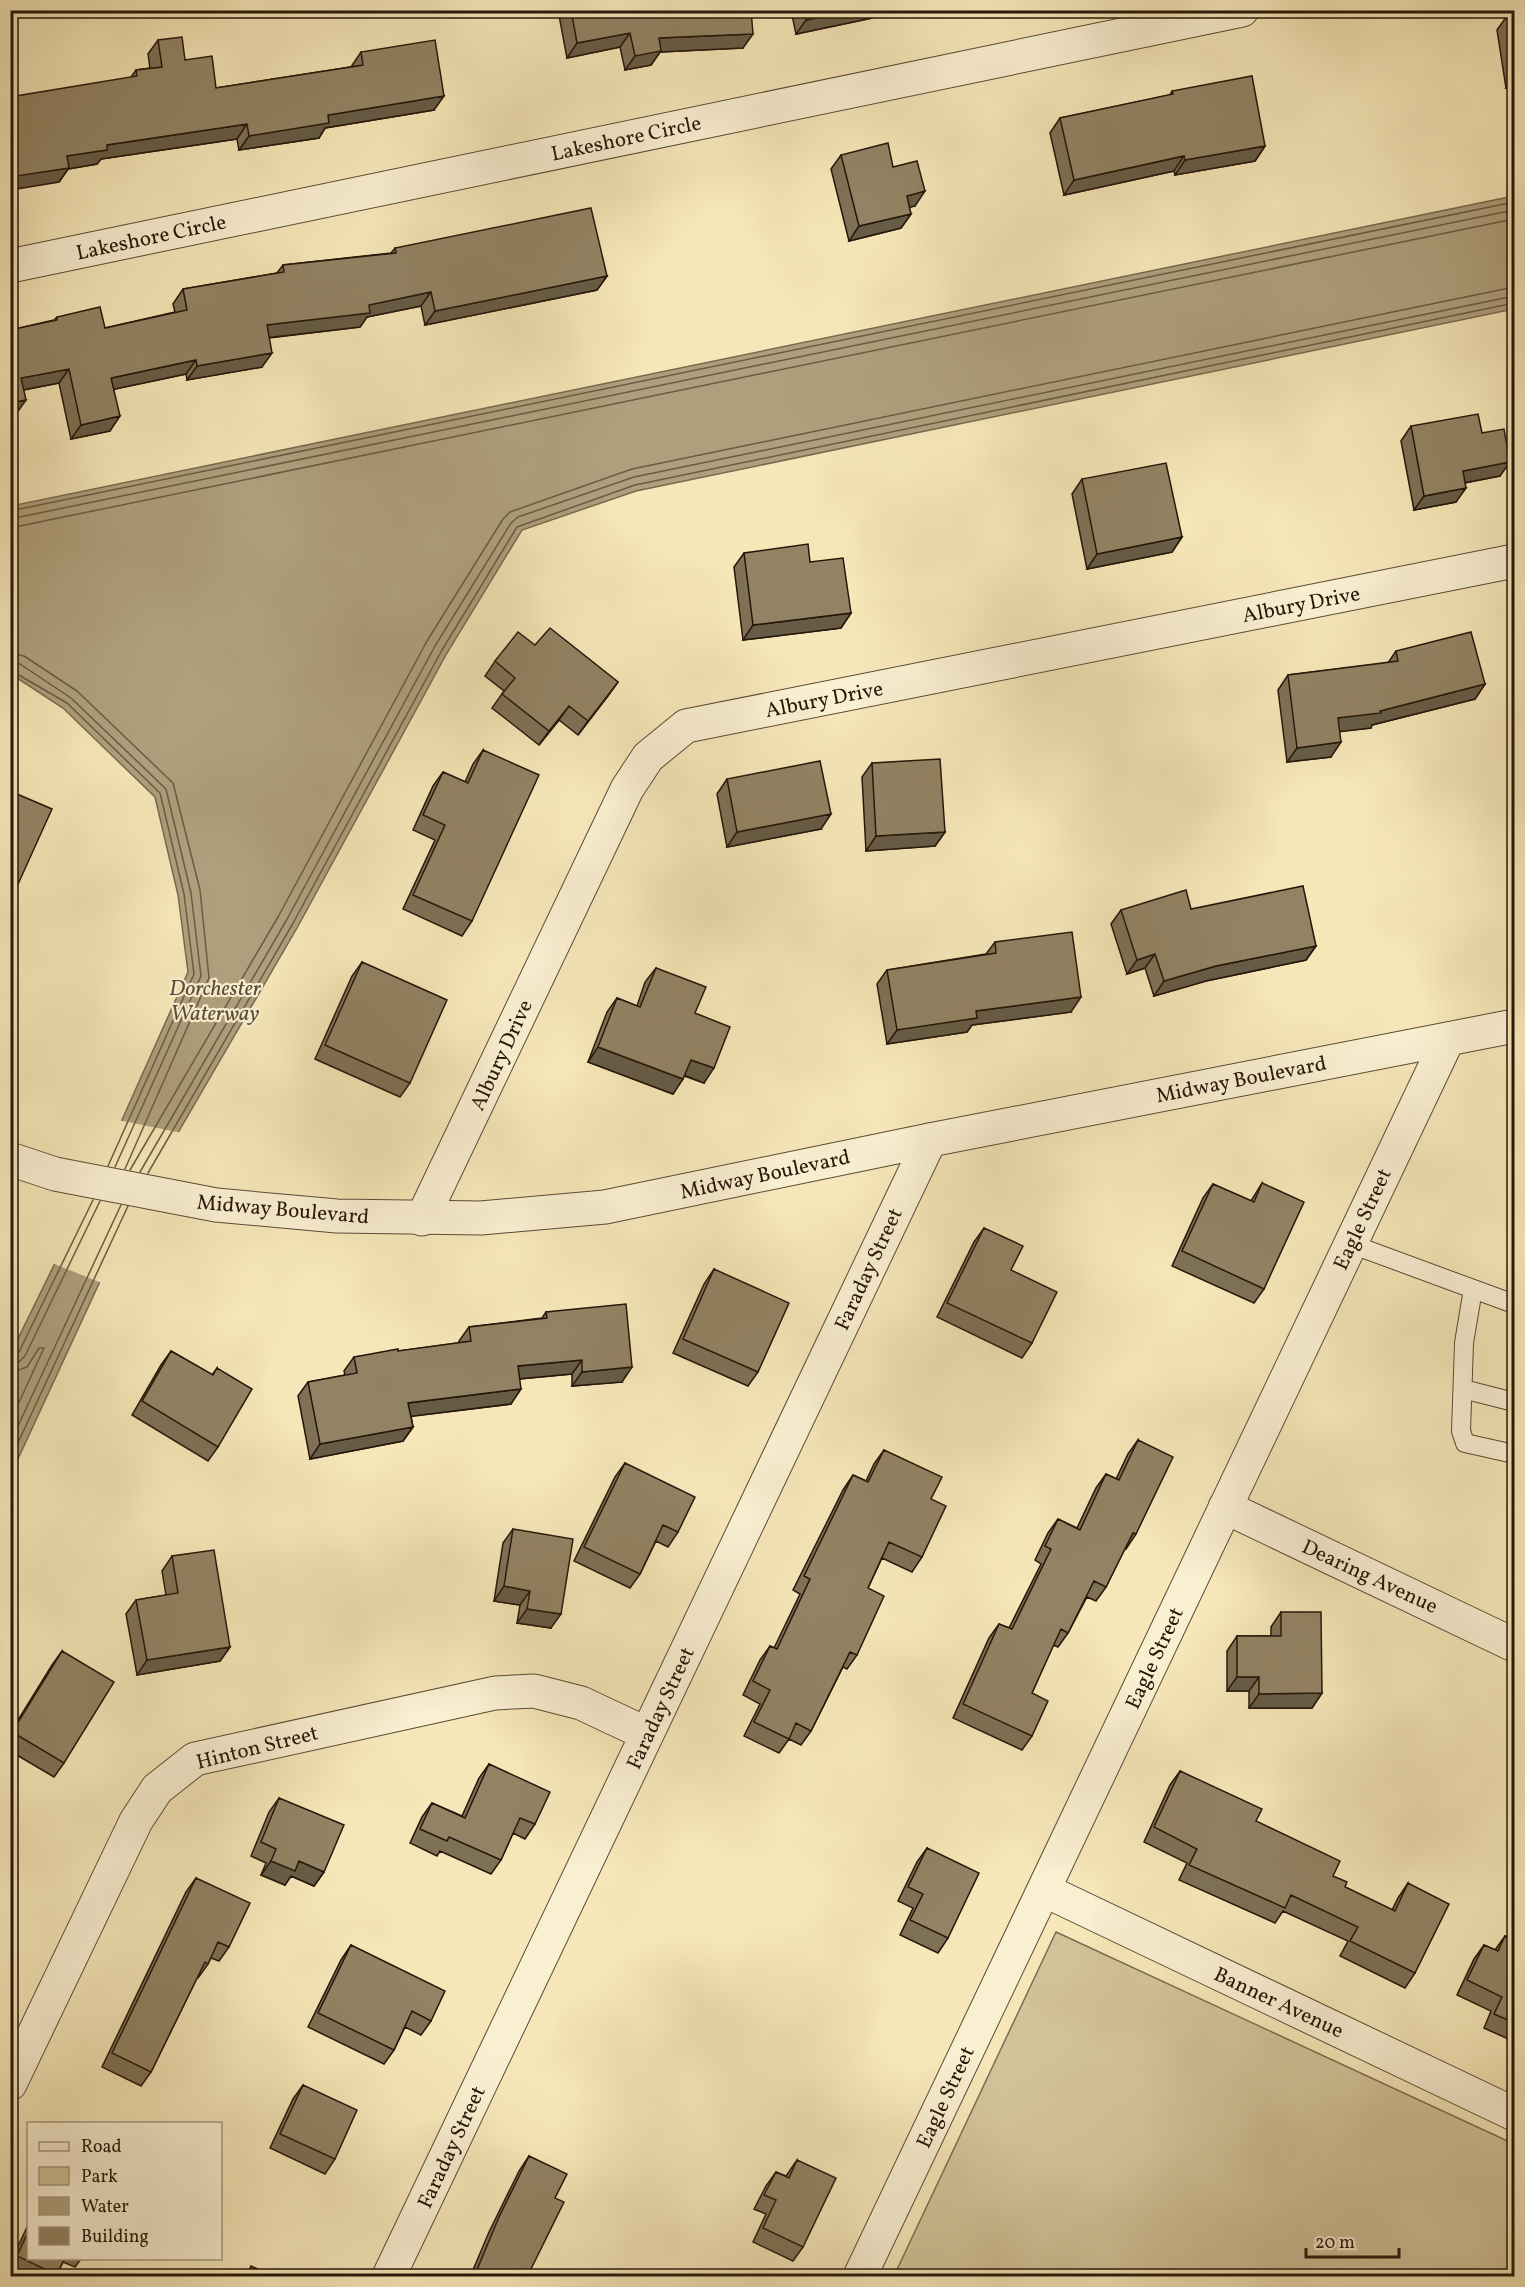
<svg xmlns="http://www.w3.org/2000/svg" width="1525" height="2287" viewBox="0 0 1525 2287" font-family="Vollkorn,serif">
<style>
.green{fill:#d3c39a;stroke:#7c6c52;stroke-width:1.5}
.water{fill:#afa07d;stroke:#78694f;stroke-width:1.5}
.pier{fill:#f6e7b8}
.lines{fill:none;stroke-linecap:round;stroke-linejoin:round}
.shore{stroke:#6a5b44;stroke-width:1.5}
.service-casing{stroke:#5a4a36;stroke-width:20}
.minor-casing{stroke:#5a4a36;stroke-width:35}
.tertiary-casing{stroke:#5a4a36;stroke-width:35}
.service{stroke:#f9efd1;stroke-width:18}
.minor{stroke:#f9efd1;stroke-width:33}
.tertiary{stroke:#f9efd1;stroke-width:33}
.wall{fill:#7e7156;stroke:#26160a;stroke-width:1.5}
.shaded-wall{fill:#665c46;stroke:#26160a;stroke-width:1.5}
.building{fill:#928364;stroke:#26160a;stroke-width:1.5}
.labels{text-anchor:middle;stroke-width:4.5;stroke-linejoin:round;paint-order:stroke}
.street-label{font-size:21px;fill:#26160a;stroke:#f9efd1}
.water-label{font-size:22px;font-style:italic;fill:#5d4d38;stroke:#f9efd1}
</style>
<rect width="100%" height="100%" fill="#f6e7b8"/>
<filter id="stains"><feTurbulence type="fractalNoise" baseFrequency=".00333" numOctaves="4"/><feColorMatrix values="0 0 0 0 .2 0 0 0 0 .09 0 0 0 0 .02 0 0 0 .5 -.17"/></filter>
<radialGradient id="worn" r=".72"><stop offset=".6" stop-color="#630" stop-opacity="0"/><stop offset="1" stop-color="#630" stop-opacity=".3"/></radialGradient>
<!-- green -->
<path class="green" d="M 1056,1932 L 1514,2144 L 1514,2276 L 894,2276 Z"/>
<!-- water -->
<path class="water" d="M 1514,196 L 1514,309 L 636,491 L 522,530 L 447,653 L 297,928 L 133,1210 L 11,1474 L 10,1355 L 88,1196 L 188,972 L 178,895 L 155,797 L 63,708 L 11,674 L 11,506 Z"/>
<!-- pier -->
<path class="pier" d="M 118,1120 L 182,1133 L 136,1211 L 104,1284 L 52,1263 Z"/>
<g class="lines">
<!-- shore -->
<path class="shore" d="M 10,511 L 1514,202
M 10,519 L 1514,210
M 10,528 L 1514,219
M 10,653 L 24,656 L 77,691 L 173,783 L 200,890 L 209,978 L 125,1169
M 10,662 L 20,664 L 71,698 L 166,789 L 191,893 L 201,976 L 115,1167
M 10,670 L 67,703 L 160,793 L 184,894 L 194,974 L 108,1166
M 130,1170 L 278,917 L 427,641 L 503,519 L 510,512 L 632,469 L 1514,287
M 140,1172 L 286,921 L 435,646 L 511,523 L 518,517 L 634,477 L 1514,296
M 148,1173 L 292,925 L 442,650 L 517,527 L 635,485 L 1514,303
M 10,1356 L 19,1352 L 93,1200
M 10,1364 L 19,1362 L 25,1356 L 100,1201
M 10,1373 L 27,1367 L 39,1348 L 44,1348 L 10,1422
M 10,1443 L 121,1205
M 10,1460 L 128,1206"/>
<!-- service casing -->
<g class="service-casing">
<path id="service" d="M 1351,1244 L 1514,1304
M 1473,1289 L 1464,1343 L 1461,1431 L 1465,1443 L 1514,1454
M 1463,1389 L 1514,1402"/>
</g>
<!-- minor casing -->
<g class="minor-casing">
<path id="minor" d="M 10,266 L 1242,10
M 422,1219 L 627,789 L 648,757 L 686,726 L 1514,561
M 1225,1507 L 1514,1645
M 1044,1890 L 1514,2114
M 10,2084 L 136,1821 L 157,1789 L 195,1759 L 495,1693 L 534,1691 L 581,1703 L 647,1734
M 389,2276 L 930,1140
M 860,2276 L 1448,1039"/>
</g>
<!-- tertiary casing -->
<g class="tertiary-casing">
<path id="tertiary" d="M 10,1159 L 55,1174 L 216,1205 L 337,1216 L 481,1218 L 605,1207 L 930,1140 L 1514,1026"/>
</g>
<!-- service -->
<use href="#service" class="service"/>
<!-- minor -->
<use href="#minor" class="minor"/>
<!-- tertiary -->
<use href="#tertiary" class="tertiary"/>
</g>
<!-- wall -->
<path class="wall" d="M 558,10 L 751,10 L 743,48 L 660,52 L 651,65 L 625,70 L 620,47 L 567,58 Z
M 791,10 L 877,10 L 872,18 L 796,34 Z
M 1515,14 L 1515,87 L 1506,88 L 1497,30 L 1507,16 Z
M 158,40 L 185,60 L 216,88 L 351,67 L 361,52 L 434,110 L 325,128 L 319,138 L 239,150 L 237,139 L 101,159 L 97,164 L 68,169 L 59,182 L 136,70 L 150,68 L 148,54 Z
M 1172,91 L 1265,146 L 1255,161 L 1175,175 L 1174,171 L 1064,195 L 1050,133 L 1060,118 L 1170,95 Z
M 841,155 L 893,167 L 915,206 L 909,207 L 911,214 L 901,228 L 849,241 L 831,169 Z
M 395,248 L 607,276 L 597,290 L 425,325 L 421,306 L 367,317 L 360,327 L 269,338 L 262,367 L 187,380 L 186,374 L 114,389 L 110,431 L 71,439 L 59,383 L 24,390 L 16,414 L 10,415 L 10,330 L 54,320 L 57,317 L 105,328 L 175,312 L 173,304 L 183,289 L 277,273 L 283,265 L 391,253 Z
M 1411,426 L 1482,433 L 1500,476 L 1465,483 L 1456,502 L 1414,510 L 1401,441 Z
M 1082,479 L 1182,537 L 1172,552 L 1087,569 L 1072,494 Z
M 744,553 L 810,562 L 851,613 L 841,628 L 743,640 L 734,567 Z
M 535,645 L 618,682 L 578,735 L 559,720 L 539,745 L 492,708 L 504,691 L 485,676 L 495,661 Z
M 1396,651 L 1485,684 L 1475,699 L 1372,725 L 1371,728 L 1340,731 L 1331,757 L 1287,762 L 1278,690 L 1288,675 L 1388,663 Z
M 483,750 L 472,921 L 462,936 L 403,909 L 435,840 L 413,830 L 433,786 L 443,772 L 465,782 L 473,764 Z
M 872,763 L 945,832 L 935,846 L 866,851 L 862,777 Z
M 727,779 L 821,829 L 727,847 L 717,794 Z
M 1191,909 L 1316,946 L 1306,960 L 1206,981 L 1154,996 L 1145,968 L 1127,974 L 1111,924 L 1121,910 Z
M 995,942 L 1071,1012 L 972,1025 L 967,1032 L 887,1044 L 877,984 L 887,970 L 986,954 Z
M 362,962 L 410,1083 L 400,1097 L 315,1059 L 352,976 Z
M 656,968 L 704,1083 L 684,1076 L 673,1094 L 588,1062 L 607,1012 L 617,998 L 637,1006 L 645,982 Z
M 1262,1183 L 1264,1289 L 1254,1303 L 1172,1266 L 1203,1198 L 1213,1184 L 1251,1201 Z
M 984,1228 L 1011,1270 L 1032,1343 L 1022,1358 L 937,1317 L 974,1242 Z
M 714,1269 L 758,1372 L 748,1386 L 673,1353 L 704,1284 Z
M 546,1312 L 622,1382 L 572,1386 L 572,1374 L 519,1379 L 511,1404 L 411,1416 L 413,1427 L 403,1441 L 310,1459 L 298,1396 L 308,1382 L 345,1375 L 344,1371 L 354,1357 L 459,1343 L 459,1341 L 469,1327 L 542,1318 Z
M 171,1351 L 212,1375 L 217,1368 L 218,1447 L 208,1461 L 132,1415 L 161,1365 Z
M 1138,1440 L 1136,1534 L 1126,1549 L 1125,1548 L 1106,1587 L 1096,1601 L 1087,1597 L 1068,1633 L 1058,1647 L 1053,1645 L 1032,1693 L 1032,1736 L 1022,1750 L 953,1718 L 989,1638 L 999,1624 L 1009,1628 L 1041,1564 L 1035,1560 L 1048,1533 L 1058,1519 L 1077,1528 L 1096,1488 L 1106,1474 L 1116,1479 L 1128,1454 Z
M 884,1450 L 931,1499 L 922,1557 L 912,1572 L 882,1558 L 868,1588 L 857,1655 L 847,1669 L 843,1667 L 811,1731 L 801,1745 L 789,1739 L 779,1753 L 744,1736 L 760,1704 L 743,1695 L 760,1660 L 770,1646 L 774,1648 L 800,1594 L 793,1590 L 843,1490 L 853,1475 L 866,1481 L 874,1464 Z
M 625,1463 L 678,1532 L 668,1547 L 656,1541 L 640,1574 L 630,1588 L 574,1561 L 615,1477 Z
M 513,1529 L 551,1628 L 517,1623 L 520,1605 L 494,1601 L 503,1543 Z
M 172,1556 L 230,1647 L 220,1661 L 137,1675 L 126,1614 L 136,1600 L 166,1595 L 162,1571 Z
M 1281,1612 L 1322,1693 L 1312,1708 L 1249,1708 L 1249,1691 L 1227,1691 L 1227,1651 L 1237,1636 L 1271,1636 L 1271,1627 Z
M 62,1651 L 64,1763 L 54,1777 L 10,1751 L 10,1733 L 52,1665 Z
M 489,1764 L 535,1824 L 525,1839 L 513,1833 L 501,1860 L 491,1874 L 440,1851 L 437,1856 L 410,1843 L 422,1817 L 432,1803 L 462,1816 L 479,1778 Z
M 1180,1771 L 1256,1821 L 1333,1876 L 1345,1887 L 1392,1910 L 1398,1898 L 1408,1883 L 1415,1973 L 1405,1988 L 1340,1956 L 1348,1941 L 1283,1911 L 1275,1923 L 1179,1880 L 1187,1863 L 1144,1842 L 1170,1785 Z
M 279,1798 L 324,1872 L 314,1886 L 291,1876 L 285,1885 L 261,1875 L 266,1863 L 251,1856 L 269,1812 Z
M 927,1848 L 948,1938 L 938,1953 L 900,1935 L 913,1908 L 898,1901 L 917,1862 Z
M 196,1878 L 229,1947 L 219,1961 L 211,1958 L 208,1964 L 198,1978 L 197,1978 L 151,2072 L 141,2086 L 102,2067 L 186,1892 Z
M 1505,1936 L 1515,1941 L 1515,2042 L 1484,2028 L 1491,2011 L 1457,1995 L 1474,1959 L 1484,1945 L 1495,1950 Z
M 351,1945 L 431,2021 L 421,2035 L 405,2027 L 394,2050 L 384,2064 L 308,2027 L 341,1960 Z
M 303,2085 L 335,2159 L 325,2174 L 270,2148 L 293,2099 Z
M 529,2156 L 555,2198 L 527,2277 L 470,2277 L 489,2232 L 519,2171 Z
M 797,2160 L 803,2247 L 793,2261 L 753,2242 L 766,2214 L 754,2209 L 766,2186 L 776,2172 L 786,2176 Z
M 28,2225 L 28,2259 L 81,2259 L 75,2267 L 63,2262 L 56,2277 L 19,2277 L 10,2272 L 10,2263 Z"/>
<!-- shaded-wall -->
<path class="shaded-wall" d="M 850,10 L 877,10 L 872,18 L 796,34 L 806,20 Z
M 630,33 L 620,47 L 567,58 L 577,43 Z
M 753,34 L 743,48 L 660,52 L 651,65 L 625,70 L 635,56 L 659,38 Z
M 1515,75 L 1515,87 L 1506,88 Z
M 444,96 L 434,110 L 325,128 L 319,138 L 239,150 L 249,136 L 328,115 Z
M 247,124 L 237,139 L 101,159 L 97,164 L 68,169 L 59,182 L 10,190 L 10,177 L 67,156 L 107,145 Z
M 1265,146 L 1255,161 L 1175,175 L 1185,160 Z
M 1184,156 L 1174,171 L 1064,195 L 1074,180 Z
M 925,191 L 915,206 L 897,210 L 907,196 Z
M 911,214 L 901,228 L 849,241 L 859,226 Z
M 607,276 L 597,290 L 425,325 L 435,311 Z
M 431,292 L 421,306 L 367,317 L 360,327 L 256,339 L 267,325 Z
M 272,353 L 262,367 L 187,380 L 197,366 Z
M 196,360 L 186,374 L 101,392 L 111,378 Z
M 69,369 L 59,383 L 11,392 L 21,378 Z
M 26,400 L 16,414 L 10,415 L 10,403 Z
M 120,416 L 110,431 L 71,439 L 81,425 Z
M 1510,462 L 1500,476 L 1453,485 L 1463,471 Z
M 1466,488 L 1456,502 L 1414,510 L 1424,496 Z
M 1182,537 L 1172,552 L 1087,569 L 1097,554 Z
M 851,613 L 841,628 L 743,640 L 753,625 Z
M 618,682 L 608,696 L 578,735 L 588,721 Z
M 1485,684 L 1475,699 L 1372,725 L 1371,728 L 1328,733 L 1338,718 L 1380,711 Z
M 569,706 L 559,720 L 539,745 L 549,731 Z
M 1341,742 L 1331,757 L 1287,762 L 1297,748 Z
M 831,814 L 821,829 L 727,847 L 737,832 Z
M 945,832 L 935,846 L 866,851 L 876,836 Z
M 1316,946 L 1306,960 L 1206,981 L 1154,996 L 1164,981 L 1216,966 Z
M 1155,954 L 1145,968 L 1127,974 L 1137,960 Z
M 1081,997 L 1071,1012 L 972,1025 L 967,1032 L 887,1044 L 897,1030 L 976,1011 Z
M 598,1047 L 683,1079 L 673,1094 L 588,1062 Z
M 691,1060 L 714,1068 L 704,1083 L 681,1074 Z
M 582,1360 L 572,1374 L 508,1380 L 518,1366 Z
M 632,1367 L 622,1382 L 572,1386 L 582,1372 Z
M 521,1389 L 511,1404 L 398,1418 L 408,1403 Z
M 413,1427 L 403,1441 L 310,1459 L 320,1444 Z
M 504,1586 L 530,1591 L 520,1605 L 494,1601 Z
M 527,1609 L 561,1614 L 551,1628 L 517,1623 Z
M 230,1647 L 220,1661 L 137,1675 L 147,1660 Z
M 1237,1677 L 1259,1677 L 1249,1691 L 1227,1691 Z
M 1322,1693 L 1312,1708 L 1249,1708 L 1259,1694 Z
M 271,1861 L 299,1861 L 324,1872 L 314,1886 L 291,1876 L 285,1885 L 261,1875 Z"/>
<!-- building -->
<path class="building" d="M 571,10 L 751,10 L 753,34 L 659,38 L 661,51 L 635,56 L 630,33 L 577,43 Z
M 804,10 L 850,10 L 806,20 Z
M 1515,14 L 1515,66 L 1507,16 Z
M 182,37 L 185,60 L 212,56 L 216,88 L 363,65 L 361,52 L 435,40 L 444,96 L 328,115 L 329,123 L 249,136 L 247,124 L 107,145 L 107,150 L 67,156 L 69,168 L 10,177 L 10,97 L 137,76 L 136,70 L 162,67 L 158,40 Z
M 1252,76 L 1265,146 L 1185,160 L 1184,156 L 1074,180 L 1060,118 L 1173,94 L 1172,91 Z
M 888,143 L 893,167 L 917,161 L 925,191 L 907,196 L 911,214 L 859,226 L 841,155 Z
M 591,208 L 607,276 L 435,311 L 431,292 L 369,305 L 370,313 L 267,325 L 272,353 L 197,366 L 196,360 L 111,378 L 120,416 L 81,425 L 69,369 L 21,378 L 26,400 L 10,403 L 10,330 L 57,320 L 57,317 L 100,307 L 105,328 L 187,310 L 183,289 L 284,272 L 283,265 L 396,253 L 395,248 Z
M 1478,414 L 1482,433 L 1504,429 L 1510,462 L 1463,471 L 1466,488 L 1424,496 L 1411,426 Z
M 1166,463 L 1182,537 L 1097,554 L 1082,479 Z
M 808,544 L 810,562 L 843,558 L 851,613 L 753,625 L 744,553 Z
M 550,628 L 618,682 L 588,721 L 569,706 L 549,731 L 502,694 L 515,678 L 495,661 L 518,632 L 535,645 Z
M 1471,632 L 1485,684 L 1380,711 L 1381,713 L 1338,718 L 1341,742 L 1297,748 L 1288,675 L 1398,661 L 1396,651 Z
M 483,750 L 539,775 L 472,921 L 413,895 L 445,825 L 423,815 L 443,772 L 468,783 Z
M 940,759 L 945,832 L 876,836 L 872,763 Z
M 820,761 L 831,814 L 737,832 L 727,779 Z
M 10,791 L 52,809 L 10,902 Z
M 1303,886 L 1316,946 L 1216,966 L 1164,981 L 1155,954 L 1137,960 L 1121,910 L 1186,890 L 1191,909 Z
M 1072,932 L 1081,997 L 976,1011 L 977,1018 L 897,1030 L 887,970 L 996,953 L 995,942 Z
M 362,962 L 447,1000 L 410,1083 L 325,1045 Z
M 656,968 L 706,987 L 695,1013 L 730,1027 L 714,1068 L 691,1060 L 683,1079 L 598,1047 L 617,998 L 640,1007 Z
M 1262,1183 L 1304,1202 L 1264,1289 L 1182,1251 L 1213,1184 L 1254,1202 Z
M 984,1228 L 1023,1246 L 1011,1270 L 1057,1292 L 1032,1343 L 947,1303 Z
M 714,1269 L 789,1303 L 758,1372 L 683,1339 Z
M 626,1304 L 632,1367 L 582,1372 L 582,1360 L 518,1366 L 521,1389 L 408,1403 L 413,1427 L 320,1444 L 308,1382 L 357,1373 L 354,1357 L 398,1349 L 398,1351 L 471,1341 L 469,1327 L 547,1318 L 546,1312 Z
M 171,1351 L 213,1375 L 217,1368 L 252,1389 L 218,1447 L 142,1401 Z
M 1138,1440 L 1173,1457 L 1136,1534 L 1133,1533 L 1106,1587 L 1094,1581 L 1068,1633 L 1061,1629 L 1032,1693 L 1048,1701 L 1032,1736 L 963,1704 L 999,1624 L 1012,1629 L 1051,1549 L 1045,1546 L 1058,1519 L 1080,1530 L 1106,1474 L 1119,1480 Z
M 884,1450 L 942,1477 L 931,1499 L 946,1506 L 922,1557 L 889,1542 L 868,1588 L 884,1596 L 857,1655 L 850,1652 L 811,1731 L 796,1723 L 789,1739 L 754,1722 L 770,1690 L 753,1681 L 770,1646 L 777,1649 L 810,1579 L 804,1576 L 853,1475 L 868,1482 Z
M 625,1463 L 695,1497 L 678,1532 L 663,1525 L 640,1574 L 584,1547 Z
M 513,1529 L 573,1539 L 561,1614 L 527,1609 L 530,1591 L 504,1586 Z
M 214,1550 L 230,1647 L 147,1660 L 136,1600 L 178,1593 L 172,1556 Z
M 1281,1612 L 1321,1612 L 1322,1693 L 1259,1694 L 1259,1677 L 1237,1677 L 1237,1636 L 1281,1636 Z
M 62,1651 L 114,1682 L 64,1763 L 12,1732 Z
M 489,1764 L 550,1792 L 535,1824 L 520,1818 L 501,1860 L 449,1837 L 447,1841 L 420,1829 L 432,1803 L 465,1818 Z
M 1180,1771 L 1262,1809 L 1256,1821 L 1340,1861 L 1333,1876 L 1347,1882 L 1345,1887 L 1395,1911 L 1408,1883 L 1449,1904 L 1415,1973 L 1350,1941 L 1358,1927 L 1291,1895 L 1285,1908 L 1189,1865 L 1197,1849 L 1154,1827 Z
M 279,1798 L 344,1825 L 324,1872 L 299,1861 L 295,1871 L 271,1861 L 276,1849 L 261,1842 Z
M 927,1848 L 979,1873 L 948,1938 L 910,1920 L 923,1894 L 908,1887 Z
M 196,1878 L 250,1903 L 229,1947 L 218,1942 L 208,1964 L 205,1962 L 151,2072 L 112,2053 Z
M 1505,1936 L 1515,1941 L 1515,2023 L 1494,2014 L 1502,1997 L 1467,1980 L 1484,1945 L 1498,1951 Z
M 351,1945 L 445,1991 L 431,2021 L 412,2011 L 394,2050 L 318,2013 Z
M 303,2085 L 357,2110 L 335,2159 L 280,2134 Z
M 529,2156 L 567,2174 L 555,2198 L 564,2202 L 527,2277 L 474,2277 L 499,2217 Z
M 797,2160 L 836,2178 L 803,2247 L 763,2228 L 776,2200 L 764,2195 L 776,2172 L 789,2178 Z
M 28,2232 L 28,2259 L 64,2259 L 57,2275 L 17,2256 Z
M 251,2266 L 275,2277 L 246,2277 Z"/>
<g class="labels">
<!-- street labels -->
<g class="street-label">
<text transform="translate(626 138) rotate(-12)" y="7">Lakeshore Circle</text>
<text transform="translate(151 237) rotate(-12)" y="7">Lakeshore Circle</text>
<text transform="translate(1301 604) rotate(-11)" y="7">Albury Drive</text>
<text transform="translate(824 699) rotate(-11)" y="7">Albury Drive</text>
<text transform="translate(501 1055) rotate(-65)" y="7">Albury Drive</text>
<text transform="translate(1241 1079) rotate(-11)" y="7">Midway Boulevard</text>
<text transform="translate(765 1174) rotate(-12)" y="7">Midway Boulevard</text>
<text transform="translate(283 1209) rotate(5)" y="7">Midway Boulevard</text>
<text transform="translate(1362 1219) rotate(-65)" y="7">Eagle Street</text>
<text transform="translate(868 1269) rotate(-65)" y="7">Faraday Street</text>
<text transform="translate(1370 1576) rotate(25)" y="7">Dearing Avenue</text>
<text transform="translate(1154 1658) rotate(-65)" y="7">Eagle Street</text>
<text transform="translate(660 1708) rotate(-65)" y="7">Faraday Street</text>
<text transform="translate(257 1747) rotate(-14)" y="7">Hinton Street</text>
<text transform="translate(1279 2002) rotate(25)" y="7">Banner Avenue</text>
<text transform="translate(945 2097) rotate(-65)" y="7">Eagle Street</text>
<text transform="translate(451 2147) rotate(-65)" y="7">Faraday Street</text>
</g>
<!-- water labels -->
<g class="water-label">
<text x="215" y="995">Dorchester<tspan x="215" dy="25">Waterway</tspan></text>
</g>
</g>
<!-- margin -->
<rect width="1525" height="2287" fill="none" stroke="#f6e7b8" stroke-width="36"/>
<rect x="12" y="12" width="1501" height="2263" fill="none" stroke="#26160a" stroke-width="3"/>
<rect x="18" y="18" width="1489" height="2251" fill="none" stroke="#26160a" stroke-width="1.5"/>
<!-- legend -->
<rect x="27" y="2122" width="195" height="138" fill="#f9efd1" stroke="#a59881" stroke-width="1.5"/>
<rect x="39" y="2142" width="30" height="9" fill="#f9efd1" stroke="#a59881" stroke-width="1.5"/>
<text x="81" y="2152" font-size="18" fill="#26160a">Road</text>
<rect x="39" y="2167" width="30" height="18" fill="#d3c39a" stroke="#a59881" stroke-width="1.5"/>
<text x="81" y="2182" font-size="18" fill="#26160a">Park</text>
<rect x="39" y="2197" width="30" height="18" fill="#afa07d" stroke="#a59881" stroke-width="1.5"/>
<text x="81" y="2212" font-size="18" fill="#26160a">Water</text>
<rect x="39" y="2227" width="30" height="18" fill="#928364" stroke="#a59881" stroke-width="1.5"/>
<text x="81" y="2242" font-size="18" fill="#26160a">Building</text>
<!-- scale -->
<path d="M1306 2248v9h93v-9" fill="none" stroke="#26160a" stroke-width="3"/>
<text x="1315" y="2248" font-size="18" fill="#26160a" stroke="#f9efd1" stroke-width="4.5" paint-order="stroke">20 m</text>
<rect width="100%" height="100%" filter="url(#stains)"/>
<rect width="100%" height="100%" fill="url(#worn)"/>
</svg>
